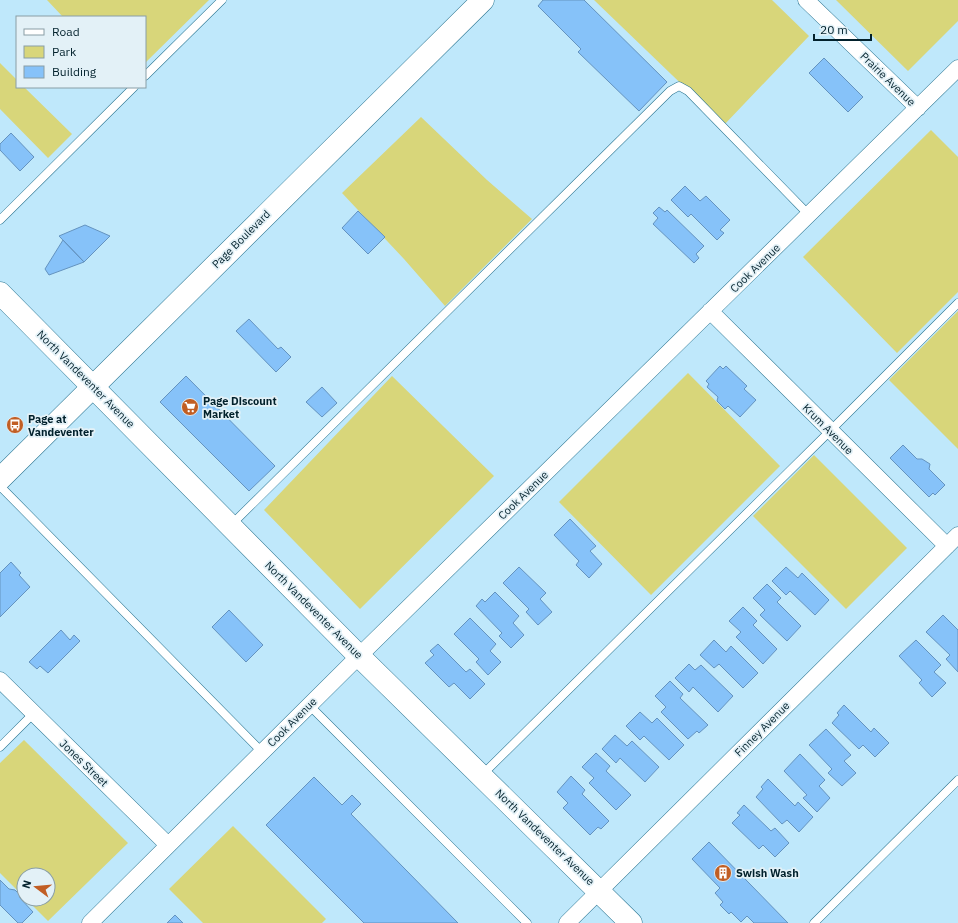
<svg xmlns="http://www.w3.org/2000/svg" width="958" height="923" viewBox="0 0 958 923" font-family="'IBM Plex Sans',sans-serif">
<style>
.green{fill:#d8d67a}
.building{fill:#86c2f9;stroke:#6493bf}
.lines{fill:none;stroke-linecap:round;stroke-linejoin:round}
.service-casing{stroke:#2b7591;stroke-width:9}
.minor-casing{stroke:#2b7591;stroke-width:17}
.secondary-casing{stroke:#2b7591;stroke-width:23}
.primary-casing{stroke:#2b7591;stroke-width:23}
.service{stroke:#fff;stroke-width:8}
.minor{stroke:#fff;stroke-width:16}
.secondary{stroke:#fff;stroke-width:22}
.primary{stroke:#fff;stroke-width:22}
.labels{text-anchor:middle;stroke-width:3.5;stroke-linejoin:round;paint-order:stroke}
.street-label{font-size:11px;fill:#02212c;stroke:#e3f1f7}
.poi-label{font-size:11px;font-weight:bold;fill:#02212c;stroke:#e3f1f7;text-anchor:start}
</style>
<rect width="100%" height="100%" fill="#bfe8fb"/>
<!-- green -->
<path class="green" d="M 47,0 L 209,0 L 145,63 L 145,17 L 63,17 Z
M 594,0 L 772,0 L 809,36 L 724,125 Z
M 836,0 L 958,0 L 958,21 L 908,71 Z
M 0,63 L 17,80 L 17,87 L 24,87 L 72,134 L 48,158 L 0,109 Z
M 421,117 L 487,180 L 532,219 L 445,306 L 404,259 L 342,193 Z
M 931,130 L 958,157 L 958,292 L 897,353 L 803,257 Z
M 958,311 L 958,449 L 889,380 Z
M 688,373 L 780,466 L 651,595 L 559,502 Z
M 392,376 L 494,476 L 360,609 L 264,510 Z
M 814,455 L 907,548 L 846,609 L 753,516 Z
M 24,740 L 128,843 L 48,921 L 26,899 L 48,899 L 48,875 L 24,875 L 24,897 L 0,873 L 0,763 Z
M 233,826 L 326,919 L 322,923 L 203,923 L 169,889 Z"/>
<!-- building -->
<path class="building" d="M 543,0 L 584,0 L 667,82 L 639,111 L 578,52 L 581,49 L 538,6 Z
M 824,58 L 863,97 L 848,112 L 809,73 Z
M 11,133 L 34,157 L 20,171 L 0,150 L 0,144 Z
M 685,186 L 700,201 L 706,196 L 730,220 L 720,230 L 724,233 L 717,240 L 691,214 L 688,217 L 671,200 Z
M 659,207 L 665,212 L 667,210 L 704,246 L 696,254 L 699,258 L 694,263 L 653,224 L 658,218 L 653,213 Z
M 358,211 L 385,237 L 368,254 L 342,228 Z
M 85,225 L 110,236 L 84,262 L 59,236 Z
M 63,240 L 84,262 L 49,275 L 45,269 Z
M 249,319 L 278,349 L 281,347 L 291,357 L 276,372 L 236,331 Z
M 720,366 L 723,369 L 726,366 L 747,386 L 744,389 L 756,400 L 740,417 L 728,406 L 725,409 L 717,401 L 718,397 L 707,387 L 709,384 L 706,381 Z
M 186,376 L 275,466 L 249,491 L 160,402 Z
M 322,387 L 337,403 L 322,417 L 306,402 Z
M 903,445 L 917,459 L 922,459 L 930,464 L 929,469 L 945,485 L 935,495 L 933,493 L 929,497 L 890,458 Z
M 570,519 L 596,546 L 590,551 L 602,564 L 589,578 L 576,565 L 579,561 L 554,535 Z
M 11,562 L 21,573 L 19,575 L 30,587 L 0,617 L 0,573 Z
M 519,567 L 546,593 L 540,599 L 552,612 L 538,625 L 526,612 L 529,609 L 503,583 Z
M 786,567 L 798,578 L 802,573 L 829,600 L 815,615 L 790,591 L 786,595 L 772,581 Z
M 767,584 L 781,598 L 777,602 L 801,626 L 787,641 L 760,615 L 765,610 L 753,598 Z
M 495,592 L 519,616 L 513,623 L 524,635 L 511,648 L 499,636 L 502,633 L 476,606 L 482,599 L 485,602 Z
M 743,607 L 757,621 L 753,625 L 777,649 L 763,664 L 736,637 L 741,632 L 729,621 Z
M 229,610 L 263,645 L 246,662 L 212,627 Z
M 943,615 L 958,630 L 958,672 L 946,659 L 950,655 L 926,632 Z
M 470,618 L 496,644 L 490,651 L 501,662 L 488,675 L 476,662 L 479,659 L 454,634 Z
M 61,630 L 70,640 L 74,635 L 80,641 L 48,673 L 40,666 L 37,669 L 29,662 Z
M 714,640 L 726,652 L 731,646 L 758,673 L 743,688 L 719,664 L 714,668 L 700,655 Z
M 916,640 L 941,665 L 934,672 L 946,683 L 932,697 L 919,683 L 922,680 L 899,656 Z
M 438,644 L 466,672 L 470,669 L 485,684 L 470,699 L 454,683 L 449,687 L 425,663 L 434,655 L 430,651 Z
M 689,664 L 695,670 L 701,665 L 733,696 L 718,712 L 693,687 L 689,692 L 675,678 Z
M 670,681 L 683,694 L 680,698 L 708,725 L 699,733 L 697,731 L 688,739 L 661,712 L 666,707 L 655,696 Z
M 844,705 L 871,732 L 874,728 L 889,743 L 875,757 L 863,745 L 859,749 L 832,723 L 839,715 L 837,713 Z
M 640,712 L 652,723 L 657,718 L 684,745 L 669,760 L 644,736 L 640,740 L 626,726 Z
M 826,729 L 851,755 L 844,761 L 856,773 L 842,786 L 828,773 L 832,769 L 809,745 Z
M 615,735 L 627,746 L 632,741 L 659,767 L 645,782 L 620,758 L 616,763 L 602,749 Z
M 596,753 L 610,766 L 606,771 L 631,795 L 616,810 L 589,783 L 594,778 L 582,767 Z
M 800,754 L 825,780 L 819,786 L 830,798 L 817,812 L 803,798 L 807,795 L 784,771 Z
M 571,776 L 585,790 L 582,794 L 609,821 L 601,829 L 598,827 L 590,835 L 563,808 L 568,803 L 557,792 Z
M 314,777 L 342,805 L 352,795 L 361,804 L 351,814 L 458,923 L 364,923 L 266,825 Z
M 768,779 L 795,806 L 798,802 L 813,817 L 799,832 L 787,820 L 782,824 L 756,797 L 763,789 L 761,787 Z
M 744,805 L 771,831 L 775,828 L 789,843 L 775,857 L 763,845 L 759,849 L 732,823 L 740,815 L 737,813 Z
M 709,842 L 788,923 L 754,923 L 747,916 L 741,922 L 731,912 L 729,914 L 720,905 L 723,902 L 715,893 L 720,888 L 692,859 Z
M 0,880 L 9,889 L 15,890 L 20,895 L 20,898 L 33,912 L 22,923 L 18,923 L 0,905 Z
M 175,915 L 183,923 L 167,923 Z"/>
<g class="lines">
<!-- service casing -->
<g class="service-casing">
<path id="service" d="M 145,76 L 222,0
M 0,220 L 134,87
M 0,486 L 262,752
M 231,525 L 670,91 L 679,86 L 688,91 L 809,215
M 309,705 L 527,923
M 0,747 L 33,714
M 482,775 L 830,431 L 958,303
M 814,923 L 958,780"/>
</g>
<!-- minor casing -->
<g class="minor-casing">
<path id="minor" d="M 806,0 L 918,108
M 710,311 L 947,546
M 0,680 L 168,845
M 90,923 L 359,656 L 958,68
M 567,923 L 958,535"/>
</g>
<!-- secondary casing -->
<g class="secondary-casing">
<path id="secondary" d="M 0,293 L 359,656 L 631,923"/>
</g>
<!-- primary casing -->
<g class="primary-casing">
<path id="primary" d="M 0,479 L 483,0"/>
</g>
<!-- service -->
<use href="#service" class="service"/>
<!-- minor -->
<use href="#minor" class="minor"/>
<!-- secondary -->
<use href="#secondary" class="secondary"/>
<!-- primary -->
<use href="#primary" class="primary"/>
</g>
<!-- icons -->
<defs>
<g id="supermarket-disc" transform="scale(0.9)"><circle r="9.5" fill="#c15e24" stroke="#e3f1f7"/><path d="M-6-5.5h2.5l.6 2H6L4.5 2H-2.5L-4.4-4H-6ZM-1.5 3.2a1.3 1.3 0 1 0 .1 0ZM3 3.2a1.3 1.3 0 1 0 .1 0Z" fill="#fff"/></g>
<g id="bus-disc" transform="scale(0.9)"><circle r="9.5" fill="#c15e24" stroke="#e3f1f7"/><path d="M-5-6H5V4H4V6H2V4H-2V6H-4V4H-5ZM-3.5-4V0h7V-4ZM-3.5 1.2v1.5H-2V1.2ZM2 1.2v1.5H3.5V1.2Z" fill="#fff"/></g>
<g id="building-disc" transform="scale(0.9)"><circle r="9.5" fill="#c15e24" stroke="#e3f1f7"/><path d="M-4-6H4V6H1V3H-1V6H-4ZM-2.5-4.3h1.7v1.8h-1.7ZM.8-4.3h1.7v1.8H.8ZM-2.5-1h1.7V.8h-1.7ZM.8-1h1.7V.8H.8Z" fill="#fff"/></g>
</defs>
<g fill-rule="evenodd">
<use href="#supermarket-disc" x="190" y="407"/>
<use href="#bus-disc" x="15" y="425"/>
<use href="#building-disc" x="723" y="873"/>
</g>
<g class="labels">
<!-- street labels -->
<g class="street-label">
<text transform="translate(888 79) rotate(44)" y="4">Prairie Avenue</text>
<text transform="translate(241 239) rotate(-45)" y="4">Page Boulevard</text>
<text transform="translate(755 268) rotate(-44)" y="4">Cook Avenue</text>
<text transform="translate(86 379) rotate(45)" y="4">North Vandeventer Avenue</text>
<text transform="translate(828 429) rotate(45)" y="4">Krum Avenue</text>
<text transform="translate(523 495) rotate(-44)" y="4">Cook Avenue</text>
<text transform="translate(314 610) rotate(45)" y="4">North Vandeventer Avenue</text>
<text transform="translate(292 722) rotate(-45)" y="4">Cook Avenue</text>
<text transform="translate(762 729) rotate(-45)" y="4">Finney Avenue</text>
<text transform="translate(84 763) rotate(44)" y="4">Jones Street</text>
<text transform="translate(545 837) rotate(44)" y="4">North Vandeventer Avenue</text>
</g>
<!-- poi labels -->
<g class="poi-label">
<text x="203" y="405">Page Discount<tspan x="203" dy="13">Market</tspan></text>
<text x="28" y="423">Page at<tspan x="28" dy="13">Vandeventer</tspan></text>
<text x="736" y="877">Swish Wash</text>
</g>
</g>
<!-- legend -->
<rect x="16" y="16" width="130" height="72" fill="#e3f1f7" stroke="#899ea6"/>
<rect x="24" y="29" width="20" height="6" fill="#ffffff" stroke="#899ea6"/>
<text x="52" y="36" font-size="12" fill="#02212c">Road</text>
<rect x="24" y="46" width="20" height="12" fill="#d8d67a" stroke="#899ea6"/>
<text x="52" y="56" font-size="12" fill="#02212c">Park</text>
<rect x="24" y="66" width="20" height="12" fill="#86c2f9" stroke="#899ea6"/>
<text x="52" y="76" font-size="12" fill="#02212c">Building</text>
<!-- north arrow -->
<g transform="translate(36 887) rotate(286)"><circle r="19" fill="#e3f1f7" stroke="#899ea6"/>
<path d="M0-3L7 15L0 10L-7 15Z" fill="#c15e24"/>
<text y="-6" font-size="11" font-weight="bold" text-anchor="middle" fill="#02212c">N</text>
</g>
<!-- scale -->
<path d="M814 34v6h57v-6" fill="none" stroke="#02212c" stroke-width="2"/>
<text x="820" y="34" font-size="12" fill="#02212c" stroke="#e3f1f7" stroke-width="3" paint-order="stroke">20 m</text>
</svg>
